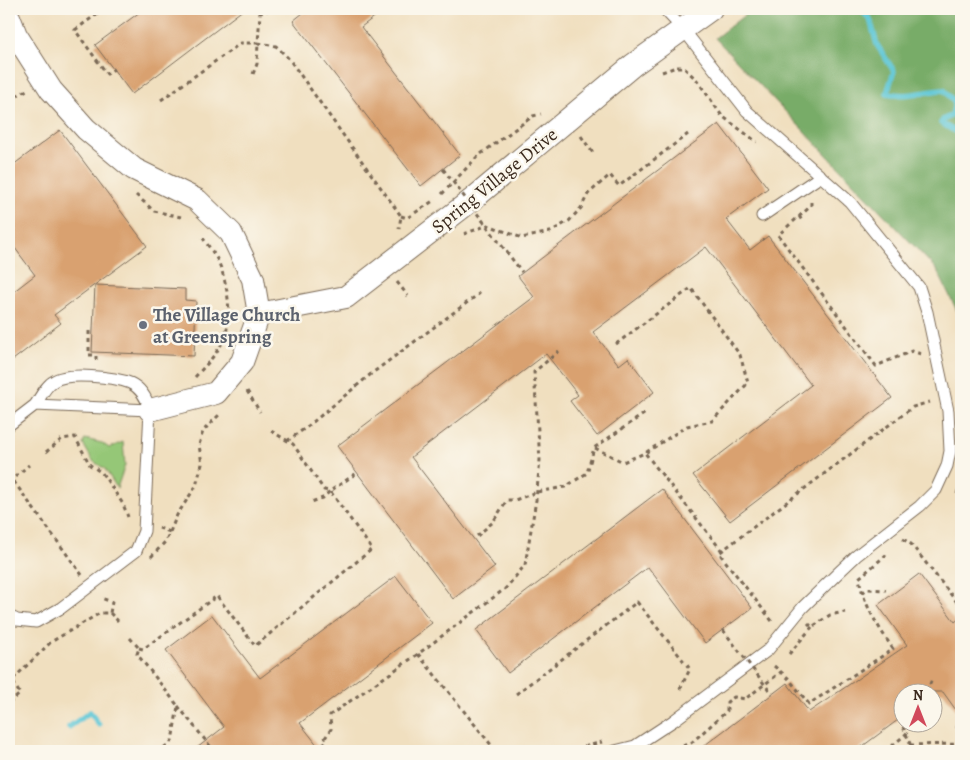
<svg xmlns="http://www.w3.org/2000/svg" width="970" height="760" viewBox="0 0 970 760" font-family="Alegreya,serif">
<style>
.green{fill:#95c777;stroke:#68784a}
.forest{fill:#78ac68;stroke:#5a6b43}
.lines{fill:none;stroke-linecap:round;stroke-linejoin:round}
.stream{stroke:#5bc6d5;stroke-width:5.5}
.building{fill:#d9a170}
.lane-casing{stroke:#7a6956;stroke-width:13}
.street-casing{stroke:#7a6956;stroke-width:24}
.path{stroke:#7a6956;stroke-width:3;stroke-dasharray:4 4;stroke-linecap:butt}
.lane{stroke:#fff;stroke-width:11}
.street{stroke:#fff;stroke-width:22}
.path-bridge{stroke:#7a6956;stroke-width:3;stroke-dasharray:4 4;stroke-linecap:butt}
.worship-dot{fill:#6b7280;stroke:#fbf7ec;stroke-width:2}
.labels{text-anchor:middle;stroke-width:5;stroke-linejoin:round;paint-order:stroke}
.street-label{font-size:19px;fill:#3b2a1e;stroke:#fbf7ec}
.worship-label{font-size:19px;font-weight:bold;fill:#5b616d;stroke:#fbf7ec;text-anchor:start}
</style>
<rect width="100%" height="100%" fill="#fbf7ec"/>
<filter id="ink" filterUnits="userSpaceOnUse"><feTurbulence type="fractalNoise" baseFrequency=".02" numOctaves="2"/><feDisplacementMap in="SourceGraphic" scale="10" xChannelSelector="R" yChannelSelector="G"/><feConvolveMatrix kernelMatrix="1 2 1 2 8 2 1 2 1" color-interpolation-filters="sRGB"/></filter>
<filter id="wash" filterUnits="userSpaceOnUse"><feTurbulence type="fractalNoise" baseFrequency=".0096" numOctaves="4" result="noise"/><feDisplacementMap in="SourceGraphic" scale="20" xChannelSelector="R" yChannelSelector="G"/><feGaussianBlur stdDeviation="1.12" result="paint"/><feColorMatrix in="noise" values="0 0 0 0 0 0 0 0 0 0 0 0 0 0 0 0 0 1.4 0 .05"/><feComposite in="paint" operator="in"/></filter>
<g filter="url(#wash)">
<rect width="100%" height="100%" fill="#f0dfbf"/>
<!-- green -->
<path class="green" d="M 85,439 L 102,443 L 109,448 L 123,442 L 125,465 L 117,488 L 105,469 L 93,461 L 83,444 Z"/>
<!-- forest -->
<path class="forest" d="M 797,9 L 961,9 L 961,319 L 937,270 L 715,38 L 751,10 L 772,16 L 789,18 Z"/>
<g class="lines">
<!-- stream -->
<path class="stream" d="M 860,9 L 870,19 L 877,45 L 894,71 L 887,93 C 907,98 924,91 944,90 L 955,103 L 952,115 L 943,120 L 941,123 L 961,135
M 69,727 L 90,712 L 99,725"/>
</g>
<g id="blocks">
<!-- building -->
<path class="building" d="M 144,9 L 244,9 L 132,94 L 95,45 Z
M 308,9 L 385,9 L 361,27 L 460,155 L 421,186 L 293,21 Z
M 719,124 L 768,188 L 726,219 L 750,250 L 768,236 L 892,398 L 730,521 L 693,475 L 811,385 L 706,247 L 593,332 L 619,365 L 628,358 L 654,392 L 597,436 L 570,401 L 578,395 L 546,354 L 411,457 L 495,567 L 453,599 L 337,446 L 534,297 L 518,276 Z
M 60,130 L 147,246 L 54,315 L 61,323 L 9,363 L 9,295 L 35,275 L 9,240 L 9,168 Z
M 95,285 L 185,289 L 185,300 L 196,301 L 194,356 L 92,352 Z
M 662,489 L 752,608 L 705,643 L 648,567 L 508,673 L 476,630 Z
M 919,574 L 955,622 L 961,617 L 961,717 L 943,692 L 902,692 L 902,717 L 856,751 L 697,751 L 787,683 L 809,712 L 907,645 L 878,605 Z
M 396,576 L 432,623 L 300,723 L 322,751 L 193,751 L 224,727 L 166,650 L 212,615 L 260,678 Z"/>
</g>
</g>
<g filter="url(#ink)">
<use href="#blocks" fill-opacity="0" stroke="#7a6956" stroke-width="1"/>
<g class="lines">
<!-- lane casing -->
<g class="lane-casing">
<path id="lane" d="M 762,216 L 821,176
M 35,405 C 40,398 46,385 54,381 C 67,372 115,377 130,383 C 141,388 147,399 150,410
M 9,425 L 35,405 L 150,410 L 144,531 L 136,551 L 61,608 L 36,622 L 17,620 L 9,616
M 615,751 L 635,746 L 673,721 L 768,650 L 803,607 L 837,574 L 856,556 L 920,506 L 936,490 L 947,466 L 950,451 L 948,411 L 927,312 L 919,287 L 850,202 L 747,111 L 683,29 L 664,9"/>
</g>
<!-- street casing -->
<g class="street-casing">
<path id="street" d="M 9,17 L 16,35 L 51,90 L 86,129 L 134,169 L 197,200 L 231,233 L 253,279 L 259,314 L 242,362 L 216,393 L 150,410
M 259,314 L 346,297 L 473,199 L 633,65 L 711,9"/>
</g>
<!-- path -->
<path class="path" d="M 104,9 L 75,30 L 107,74 L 114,69
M 662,72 L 676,67 L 683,67 L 697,80 L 722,116 L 757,142
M 253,74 L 257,64 L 258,43 L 276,46 L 289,59 L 401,216 L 399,229
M 9,100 L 27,90
M 161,100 L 241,43 L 258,43 L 260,13 L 273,9
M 581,136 L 593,153
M 442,194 L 478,156 L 533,116 L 541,114
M 136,195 L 154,211 L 181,217
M 811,202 L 811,206 L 778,235 L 876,366 L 912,351 L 921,354
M 401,216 L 407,218 L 433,201
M 799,216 L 803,222
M 464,234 L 488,225 L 522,238 L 550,232 L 569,221 L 581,208 L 588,194 L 610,175 L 619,186 L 688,134
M 397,282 L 408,296
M 89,331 L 89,355 L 96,355 L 96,362
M 616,344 L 691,288 L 740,355 L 748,383 L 712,421 L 687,426 L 645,453
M 195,377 C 205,366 215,356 222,343 C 234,319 228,284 218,261 C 214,253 208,246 203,238
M 247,391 L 260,412
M 271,431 L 293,444 L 324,490 L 330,491 L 323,498 L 311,502
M 287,441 L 307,427 L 371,374 L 480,293
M 595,448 L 623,462 L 645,453 L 722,551
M 46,452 L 62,439 L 75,437 L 90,465 L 102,473 L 123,504 L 128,517
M 9,475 L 82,575
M 9,482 L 29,465
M 957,494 L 961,481
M 170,532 L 177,515 L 196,486 L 202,464 L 199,445 L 203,431 L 219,415
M 477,536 L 493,522 L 507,500 L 515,500 L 537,492 L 565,487 L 587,473 L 594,448 L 647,412
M 903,539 L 911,544 L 960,606 L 961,605
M 151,557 L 165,542 L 170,532 L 159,528
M 862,593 L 867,589 L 886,590
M 110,613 L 118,621
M 772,621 L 719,553 L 913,407 L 930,402
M 808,623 L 812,627 L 830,615 L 845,612
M 130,638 L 139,648 L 137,654 L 178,706 L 172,741 L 160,751
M 139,648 L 143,649 L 217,596 L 255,646 L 372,549 L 330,491 L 357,473
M 418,654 L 496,751
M 789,654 L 812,627
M 774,666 L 788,678 L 809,704 L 893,649 C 878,626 864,606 859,578 L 886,555
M 927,692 L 932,679
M 516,694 L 637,602 L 690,669 L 679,691
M 9,703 L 20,694 L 12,680 L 51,642 L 100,613 L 110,613 L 112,602 L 101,598
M 178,706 L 214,751
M 961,717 L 957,727 L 961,739
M 900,719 L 913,751
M 910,745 L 961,744
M 9,749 L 11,751
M 331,751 L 323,741 L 331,729 L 330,715 L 418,654 L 506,588 L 525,565 L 536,500 L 540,460 L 534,372 L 559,351
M 569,751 L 602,742
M 668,751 L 691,743 L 727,711 L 727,702 L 734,697 L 745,699 L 781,672
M 886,751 L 906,734 L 913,722"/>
<!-- lane -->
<use href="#lane" class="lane"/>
<!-- street -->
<use href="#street" class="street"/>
<!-- path-bridge -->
<path class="path-bridge" d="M 443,169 L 522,272
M 723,630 L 772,694"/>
</g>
</g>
<!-- markers -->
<circle class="worship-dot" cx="143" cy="325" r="5"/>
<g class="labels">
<!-- street labels -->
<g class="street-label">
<text transform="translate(494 180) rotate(-39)" y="7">Spring Village Drive</text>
</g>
<!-- worship labels -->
<g class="worship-label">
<text x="153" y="321">The Village Church<tspan x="153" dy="22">at Greenspring</tspan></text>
</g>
</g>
<!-- margin -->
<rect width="970" height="760" fill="none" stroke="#fbf7ec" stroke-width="30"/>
<!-- north arrow -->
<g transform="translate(918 708)"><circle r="24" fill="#fbf7ec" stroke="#aea59a"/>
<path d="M0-4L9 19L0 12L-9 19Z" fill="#d1495b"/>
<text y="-8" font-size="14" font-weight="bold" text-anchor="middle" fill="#3b2a1e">N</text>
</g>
</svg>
